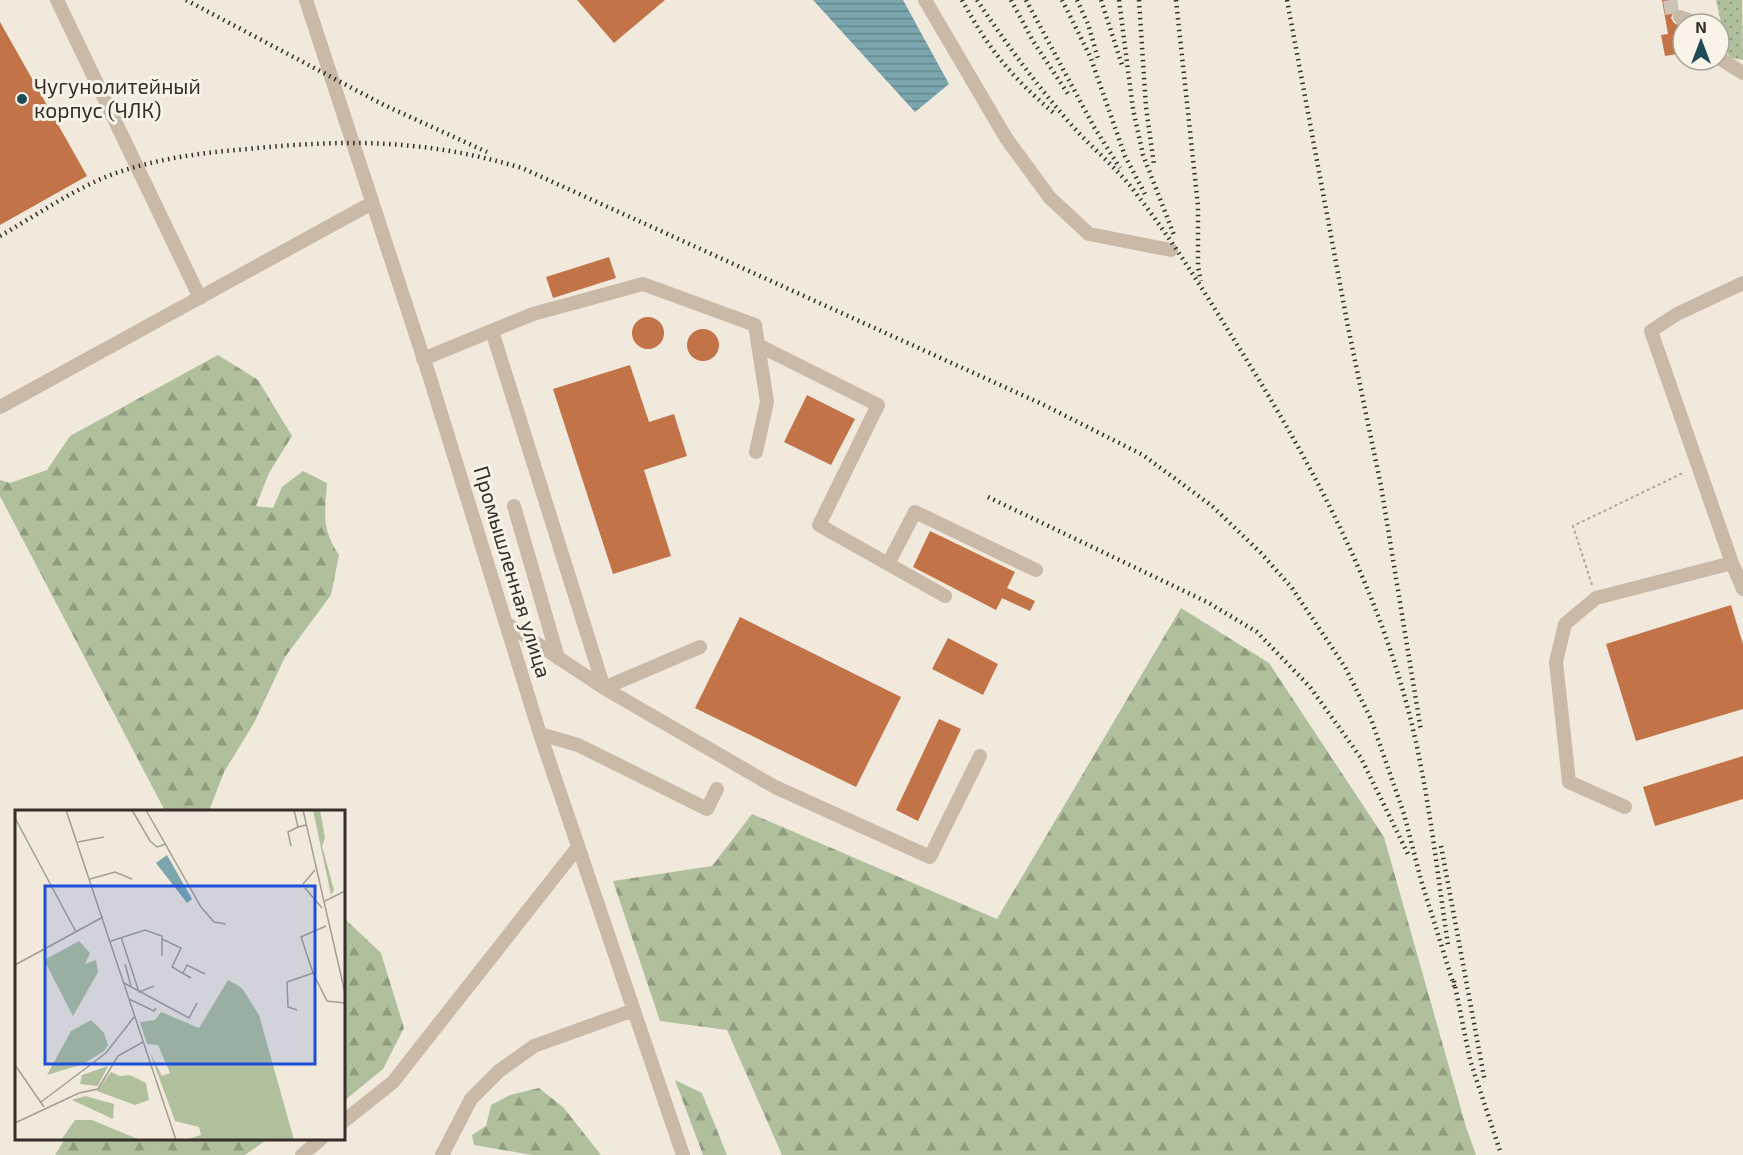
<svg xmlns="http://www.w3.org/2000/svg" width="1743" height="1155" viewBox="0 0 1743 1155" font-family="'Exo 2',sans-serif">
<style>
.grass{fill:url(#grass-dots)}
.forest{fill:url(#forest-firs)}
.water{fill:url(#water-rules)}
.building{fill:#c37348}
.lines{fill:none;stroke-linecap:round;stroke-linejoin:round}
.minor-tunnel{stroke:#ccc4b7;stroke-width:14;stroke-dasharray:14 7;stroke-linecap:butt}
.path{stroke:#b5a592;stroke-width:2;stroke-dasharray:3 3;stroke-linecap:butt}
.minor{stroke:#c9baa8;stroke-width:14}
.rail{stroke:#362e28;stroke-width:4.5;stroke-dasharray:1.5 4.5;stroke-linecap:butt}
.poi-dot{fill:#1e4c56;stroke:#f9f3e8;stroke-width:2}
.labels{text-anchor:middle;stroke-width:6;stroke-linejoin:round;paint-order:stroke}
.poi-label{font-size:21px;fill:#362e28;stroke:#f9f3e8;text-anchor:start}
.street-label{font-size:21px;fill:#362e28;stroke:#f9f3e8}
.inset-road{fill:none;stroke:#a69e93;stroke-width:1.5}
.view{fill:#1d4ed8;fill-opacity:0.15;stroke:#1d4ed8;stroke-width:3}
.inset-edge{fill:none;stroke:#362e28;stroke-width:3}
</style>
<defs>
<pattern id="grass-dots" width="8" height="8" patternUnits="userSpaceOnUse" patternTransform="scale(1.5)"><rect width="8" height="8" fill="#b0c09c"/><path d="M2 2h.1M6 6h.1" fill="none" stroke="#909c7f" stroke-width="1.8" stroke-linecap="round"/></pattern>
<pattern id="forest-firs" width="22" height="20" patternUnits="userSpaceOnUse" patternTransform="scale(1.5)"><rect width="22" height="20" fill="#b0c09c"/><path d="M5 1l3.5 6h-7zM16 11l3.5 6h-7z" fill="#909c7f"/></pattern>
<pattern id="water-rules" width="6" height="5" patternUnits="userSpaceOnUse" patternTransform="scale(1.5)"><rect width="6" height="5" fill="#7ba6ae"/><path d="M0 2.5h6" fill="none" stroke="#66888e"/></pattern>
</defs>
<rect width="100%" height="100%" fill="#f1e9db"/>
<!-- grass -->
<path class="grass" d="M 1716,0 L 1742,0 L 1743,60 L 1731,58 L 1728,54 Z"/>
<!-- forest -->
<path class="forest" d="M 218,355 L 258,380 L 292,436 L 269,473 L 256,506 L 273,508 L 282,487 L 303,471 L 327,483 C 325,514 321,528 339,555 L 331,595 L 285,657 L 254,723 L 224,772 L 209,811 L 165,811 L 0,496 L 0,480 L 10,483 L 47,470 L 70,436 Z
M 1181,608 L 1269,663 L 1384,837 L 1466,1127 L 1476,1155 L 782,1155 L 727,1030 L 660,1021 L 613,881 L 712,866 L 752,814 L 997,919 Z
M 344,918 L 381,953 L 404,1028 L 383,1069 L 344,1101 Z
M 675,1080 L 702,1093 L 727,1155 L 703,1155 Z
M 539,1088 L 563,1107 L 601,1155 L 532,1155 L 474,1145 L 472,1135 L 486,1126 L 491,1105 L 510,1095 Z
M 65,1139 L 65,1138 L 268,1139 L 245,1155 L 55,1155 Z"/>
<!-- water -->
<path class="water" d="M 813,0 L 903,0 L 949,84 L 915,112 Z"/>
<!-- building -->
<path class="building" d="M 577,0 L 665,0 L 614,43 Z
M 1662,0 L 1677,0 L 1678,8 L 1674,11 L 1671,18 L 1674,23 L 1682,27 L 1683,53 L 1665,56 L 1661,35 L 1668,34 Z
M 0,22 L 87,176 L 0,225 Z
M 609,257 L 616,278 L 553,298 L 546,277 Z
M632 333a16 16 0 1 1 32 0a16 16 0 1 1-32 0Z
M687 345a16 16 0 1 1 32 0a16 16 0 1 1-32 0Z
M 630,365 L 649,422 L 674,414 L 687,456 L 644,470 L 671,556 L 613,574 L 553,389 Z
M 807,395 L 855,419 L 831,465 L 784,442 Z
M 930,531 L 1015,572 L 1007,588 L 1035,601 L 1030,611 L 1002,598 L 996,610 L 913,567 Z
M 1731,605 L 1743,644 L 1743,709 L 1636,741 L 1606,644 Z
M 740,617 L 901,697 L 856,787 L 695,708 Z
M 948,638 L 998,664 L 983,695 L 932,669 Z
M 939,719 L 961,729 L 918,821 L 896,810 Z
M 1743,756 L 1743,799 L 1655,826 L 1643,787 Z"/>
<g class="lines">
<!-- minor-tunnel -->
<path class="minor-tunnel" d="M 1670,0 L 1673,19 L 1680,17"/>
<!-- path -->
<path class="path" d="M 1592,585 L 1573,526 L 1685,472"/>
<!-- minor -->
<path class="minor" d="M 57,0 L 200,298
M 306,0 L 430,378 L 540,734 L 683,1155
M 925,0 L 1006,138 L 1050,198 L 1089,234 L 1171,250
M 1680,17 L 1700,24
M 1719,58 L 1743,73
M 492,331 L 604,688 L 700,647
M 758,345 L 878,405 L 819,525 L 945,596
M 423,359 L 533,314 L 643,284 L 755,325 L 767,402 L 756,452
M 0,407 L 372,203
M 514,506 L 558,658
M 1732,563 L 1743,589
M 888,564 L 915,512 L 1036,570
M 506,623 L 604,688 L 775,787 L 930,857 L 980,756
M 540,734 L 578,745 L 707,809 L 717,789
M 1625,807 L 1569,782 L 1556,662 L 1565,624 L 1596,598 L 1732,563 L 1651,331 L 1677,314 L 1743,283
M 344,1121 L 393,1082 L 578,847
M 302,1155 L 322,1138
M 442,1155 L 471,1099 L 499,1071 L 534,1046 L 634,1010"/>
<!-- rail -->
<path class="rail" d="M 186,0 L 384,105 L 487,152
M 962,0 C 988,48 1012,78 1054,113
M 977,0 C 1005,42 1035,83 1068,121 C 1090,147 1118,168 1138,196 C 1172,240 1202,288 1231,335 C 1307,455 1377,582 1411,721 C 1429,794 1437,871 1448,945
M 1011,0 L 1033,41 L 1068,94
M 1026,0 L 1094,127 L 1120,168
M 1062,0 L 1090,56 L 1125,156 L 1147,198
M 1077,0 L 1088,24 L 1099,62
M 1101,0 L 1122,65
M 1119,0 L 1133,109 L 1143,155 L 1174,235
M 1139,0 L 1146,107 L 1154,165
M 1176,0 L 1198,206 L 1198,267 L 1201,281
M 1287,0 L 1348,327 L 1381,486 L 1421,731
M 0,236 C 35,216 71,191 108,176 C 153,159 199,153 247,149 C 347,139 425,139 522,168 L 1042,404 L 1143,455 L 1212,506 L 1261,553 L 1292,588 L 1345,667 L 1371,719 L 1404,814 L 1421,880 L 1455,989
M 988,497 L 1207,602 L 1257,632 L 1310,687 L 1361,758 L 1409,856
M 1441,846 L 1485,1082
M 1454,981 L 1470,1060 L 1500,1151"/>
</g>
<!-- markers -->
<circle class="poi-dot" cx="22" cy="99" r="6"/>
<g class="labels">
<!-- poi labels -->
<g class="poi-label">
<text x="34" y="94">Чугунолитейный<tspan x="34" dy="24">корпус (ЧЛК)</tspan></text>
</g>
<!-- street labels -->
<g class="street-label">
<text transform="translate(512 572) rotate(73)" y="7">Промышленная улица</text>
</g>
</g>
<!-- overview -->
<g transform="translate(15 810)">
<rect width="330" height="330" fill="#f1e9db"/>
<path d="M 298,0 L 305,0 L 310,28 L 307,36 L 319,80 L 316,85 ZM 64,131 L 75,143 L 70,154 L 81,150 L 83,162 L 58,206 L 29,150 ZM 213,170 L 227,178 L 244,205 L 279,330 L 170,330 L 186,325 L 184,317 L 160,311 L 135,243 L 147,266 L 155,263 L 143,235 L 132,234 L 125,212 L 140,210 L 146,202 L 184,218 ZM 76,210 L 89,223 L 93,235 L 89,241 L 68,254 L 32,265 L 56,221 ZM 93,256 L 83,276 L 65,274 L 67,265 ZM 96,262 L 105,266 L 115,265 L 131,273 L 134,290 L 120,295 L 82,281 ZM 70,286 L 99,294 L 98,309 L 57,290 ZM 60,310 L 77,310 L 125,330 L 46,330 Z" fill="#b0c09c"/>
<path d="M 152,45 L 177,89 L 172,93 L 141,53 Z" fill="#7ba6ae"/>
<path class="inset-road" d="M 51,0 L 161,330M 117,0 L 135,31 L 142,37 L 151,34M 131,0 L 186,97 L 199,112 L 211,114M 279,0 L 283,17 L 291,15M 288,0 L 330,183M 0,8 L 61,122M 63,32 L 89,27M 276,36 L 273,22 L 283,17M 75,69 L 100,62 L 117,69M 288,74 L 300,60M 290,78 L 307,98M 310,91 L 330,81M 106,127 L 124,182 L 139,176M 147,129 L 166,138 L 157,157 L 176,168M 96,131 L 130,120 L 147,126 L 147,146M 110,154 L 116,176M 0,155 L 88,107M 168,163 L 172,155 L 190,164M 298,163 L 312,191 L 330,193M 109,173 L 174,208 L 182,193M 114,189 L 139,201 L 141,198M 282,200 L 273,197 L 272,172 L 298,163 L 286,127 L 311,116M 0,255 L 29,297M 26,292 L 91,243 L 119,207M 0,313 L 64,283 L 83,279 L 103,246 L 128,232"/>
<path class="view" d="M 30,76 L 300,76 L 300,254 L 30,254 Z"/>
<rect width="330" height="330" class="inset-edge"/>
</g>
<!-- north arrow -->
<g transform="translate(1701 42)"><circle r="28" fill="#f9f3e8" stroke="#aba49b" stroke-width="1.5"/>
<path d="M0-4.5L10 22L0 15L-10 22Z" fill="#1e4c56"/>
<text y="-9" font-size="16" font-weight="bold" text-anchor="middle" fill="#362e28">N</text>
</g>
</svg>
